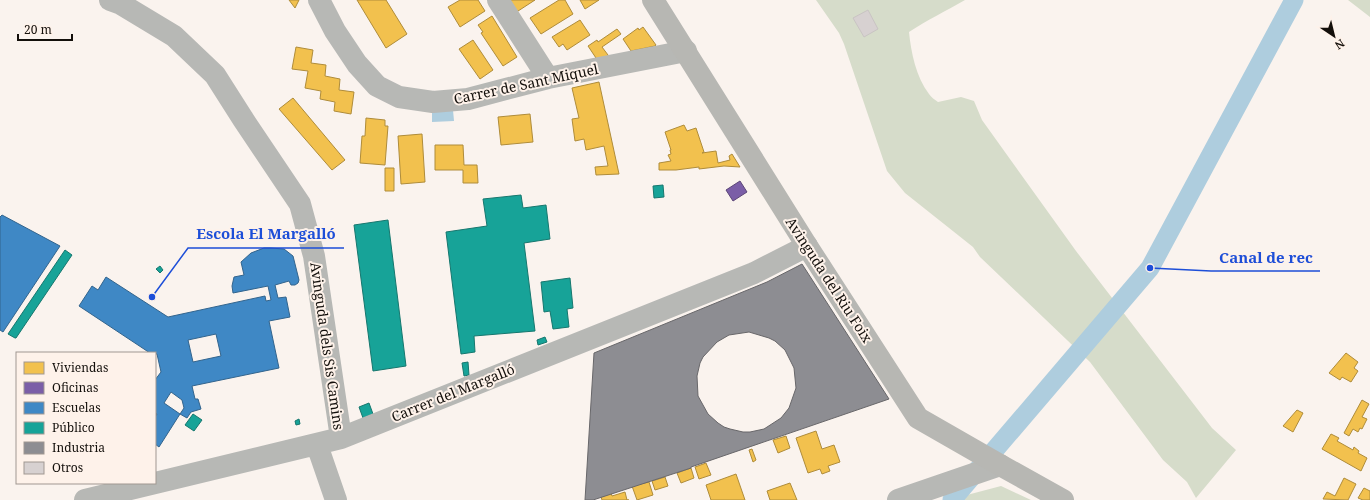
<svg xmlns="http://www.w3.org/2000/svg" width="1370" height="500" viewBox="0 0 1370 500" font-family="'Noto Serif',serif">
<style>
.green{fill:#d6dcca}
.water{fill:#aecdde}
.homes{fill:#f2c14e;stroke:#af8c3a}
.offices{fill:#7b5ea7;stroke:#5c4678}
.schools{fill:#3f88c5;stroke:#32648d;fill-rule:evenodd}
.public{fill:#17a398;stroke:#16776e}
.industry{fill:#8d8d92;stroke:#68676a;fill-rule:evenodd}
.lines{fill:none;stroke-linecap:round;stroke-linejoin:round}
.canal{stroke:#aecdde;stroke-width:19}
.building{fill:#d7d1d1;stroke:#c9c4c3}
.street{stroke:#b7b8b5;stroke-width:22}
.secondary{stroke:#b7b7b3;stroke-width:22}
.labels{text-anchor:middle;stroke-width:4;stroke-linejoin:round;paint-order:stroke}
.street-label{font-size:14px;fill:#130f0b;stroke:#fef2ea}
.leader{fill:none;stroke:#1d4ed8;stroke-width:1.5}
.callout-dot{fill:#1d4ed8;stroke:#fef2ea;stroke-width:1.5}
.callout-label{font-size:15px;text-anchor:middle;font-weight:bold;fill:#1d4ed8;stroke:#fef2ea;stroke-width:4;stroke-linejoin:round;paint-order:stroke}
</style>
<rect width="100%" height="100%" fill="#faf3ee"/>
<!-- green -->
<path class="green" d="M 816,0 L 965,0 C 946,11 927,20 909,32 C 911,52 916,77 929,94 C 931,97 935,100 938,102 L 961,97 L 974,101 L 982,120 L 1076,251 L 1212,428 L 1236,450 L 1196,498 L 1187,482 L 1163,460 L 1090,362 L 980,257 L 973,247 L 905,193 L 887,171 L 844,44 L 839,33 Z
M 1348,0 L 1370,0 L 1370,17 Z
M 1001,486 L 1031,500 L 948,500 Z"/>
<!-- water -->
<path class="water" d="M 453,110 L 454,121 L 432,122 L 432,111 Z"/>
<!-- homes -->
<path class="homes" d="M 289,0 L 299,0 L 295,8 Z
M 357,0 L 386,0 L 407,34 L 386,48 Z
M 460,0 L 478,0 L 485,11 L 460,27 L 448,7 Z
M 507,0 L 535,0 L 515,13 Z
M 559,0 L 565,0 L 573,14 L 541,34 L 530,18 Z
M 580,0 L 599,0 L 585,9 Z
M 492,16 L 517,57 L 503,66 L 481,33 L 483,32 L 478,25 Z
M 580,20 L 590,35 L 567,50 L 563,44 L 559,47 L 552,37 Z
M 643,27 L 656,45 L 655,46 L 631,51 L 623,39 L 638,28 L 639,30 Z
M 617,29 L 621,34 L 602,47 L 611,59 L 598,61 L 588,46 L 597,40 L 598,42 Z
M 473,40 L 493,70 L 480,79 L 459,49 Z
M 296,47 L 313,50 L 311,63 L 326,65 L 325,76 L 340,79 L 339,90 L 354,92 L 351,114 L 334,111 L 335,102 L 320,99 L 321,91 L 305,88 L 308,71 L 292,69 Z
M 599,82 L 619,174 L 596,175 L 595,167 L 608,166 L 604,146 L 586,150 L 584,139 L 575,141 L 572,119 L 579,118 L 572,88 Z
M 293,98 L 345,160 L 332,170 L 279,109 Z
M 530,114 L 533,142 L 501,145 L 498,117 Z
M 366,118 L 385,120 L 385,126 L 388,126 L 385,165 L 360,163 L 362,136 L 365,136 Z
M 684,125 L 687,131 L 696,128 L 704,152 L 702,153 L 716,151 L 718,163 L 730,160 L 729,156 L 732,154 L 740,167 L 724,166 L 699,169 L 699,167 L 676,170 L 659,170 L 659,163 L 671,161 L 668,155 L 671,154 L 670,150 L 671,150 L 665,132 Z
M 422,134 L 425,182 L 401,184 L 398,136 Z
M 435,145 L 463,145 L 464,165 L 477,165 L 478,183 L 463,183 L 463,170 L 435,170 Z
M 385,168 L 394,168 L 394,191 L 385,191 Z
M 1346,353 L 1358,362 L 1354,368 L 1358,371 L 1351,382 L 1342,377 L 1340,380 L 1329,373 Z
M 1362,400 L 1369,404 L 1362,417 L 1367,419 L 1362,429 L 1360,428 L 1358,432 L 1353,429 L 1349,436 L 1344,433 Z
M 1297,410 L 1303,413 L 1293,432 L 1283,426 Z
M 816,431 L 822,449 L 834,445 L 840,462 L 828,466 L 830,471 L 822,474 L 820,469 L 808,473 L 796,438 Z
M 1331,434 L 1339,438 L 1337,441 L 1353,450 L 1354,447 L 1359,451 L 1358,453 L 1367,458 L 1361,471 L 1322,449 Z
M 786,436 L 790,448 L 778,453 L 773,440 Z
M 752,449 L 756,460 L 753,462 L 749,450 Z
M 706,463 L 711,475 L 699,479 L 695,467 Z
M 691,468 L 694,478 L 681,483 L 677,473 Z
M 736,474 L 745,500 L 711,500 L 706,485 Z
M 665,477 L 668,486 L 655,490 L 652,481 Z
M 1344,478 L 1356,484 L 1348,500 L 1323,499 L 1327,492 L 1335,496 Z
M 649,482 L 653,495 L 637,500 L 632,486 Z
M 790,483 L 797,500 L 770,500 L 767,491 Z
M 1364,488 L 1370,491 L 1370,500 L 1363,500 L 1358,498 Z
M 625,492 L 627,500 L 629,500 L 602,500 L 601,497 L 611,493 L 612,496 Z"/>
<!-- offices -->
<path class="offices" d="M 740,181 L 747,192 L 733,201 L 726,190 Z"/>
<!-- schools -->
<path class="schools" d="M 2,215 L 60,246 L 3,332 L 0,330 L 0,217 Z
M 264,248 L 270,248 L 284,249 L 293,256 L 299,280 L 298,283 L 295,285 L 291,285 L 289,281 L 275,285 L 278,298 L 286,297 L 290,317 L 269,321 L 279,368 L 192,386 L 195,399 L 198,399 L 201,409 L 191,412 L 187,418 L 180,414 L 159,447 L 155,444 L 155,417 L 157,414 L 155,413 L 155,380 L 161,372 L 157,354 L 150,353 L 79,306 L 92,286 L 98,290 L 106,277 L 168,317 L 265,296 L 266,301 L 271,300 L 268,286 L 233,293 L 232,286 L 234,277 L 244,275 L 241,262 L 251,253 ZM 216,334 L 221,356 L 193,362 L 188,340 ZM 171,392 L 182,400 L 184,408 L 180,414 L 164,403 Z"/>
<!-- public -->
<path class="public" d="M 663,185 L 664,197 L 654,198 L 653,186 Z
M 521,195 L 523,208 L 546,205 L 550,239 L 524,243 L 535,331 L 474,336 L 475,352 L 461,354 L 446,232 L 487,226 L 483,199 Z
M 388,220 L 406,366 L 373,371 L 354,225 Z
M 65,250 L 72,255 L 16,338 L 15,338 L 8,334 Z
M 160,266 L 163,270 L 160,273 L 156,269 Z
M 570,278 L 573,308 L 567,309 L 569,327 L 553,329 L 550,311 L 544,312 L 541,282 Z
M 545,337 L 547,342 L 538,345 L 537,340 Z
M 468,362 L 469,375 L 464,376 L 462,363 Z
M 369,403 L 373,414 L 363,418 L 359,407 Z
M 193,414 L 202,420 L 194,431 L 185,425 Z
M 299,419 L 300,424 L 296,425 L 295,421 Z"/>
<!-- industry -->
<path class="industry" d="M 802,264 L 889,399 L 691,467 L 691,468 L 593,500 L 585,500 L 594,353 L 767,282 ZM 749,332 L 769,338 L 775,341 L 785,350 L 794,368 L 796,388 L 789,408 L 781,418 L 764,429 L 750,432 L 743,432 L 730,429 L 724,427 L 718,423 L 708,414 L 698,396 L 697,376 L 700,363 L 703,357 L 717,342 L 729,335 Z"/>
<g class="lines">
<!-- canal -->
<path class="canal" d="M 952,500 L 1150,268 L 1294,0"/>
</g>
<!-- building -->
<path class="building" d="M 868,10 L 878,29 L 864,37 L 853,18 Z"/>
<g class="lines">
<!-- street -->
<path class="street" d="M 110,0 L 121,4 L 174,36 L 215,75 L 243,119 L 300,204 L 314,256 L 341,438
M 319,0 L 335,31 L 357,64 L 377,86 L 399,97 L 433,102 L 468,99 L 548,78 L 686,51
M 498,0 L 548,78
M 317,445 L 336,500
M 85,500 L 341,438 L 754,273 L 807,246
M 898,500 L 1000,465"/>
<!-- secondary -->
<path class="secondary" d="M 653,0 L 807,246 L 918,418 L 1000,465 L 1063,500"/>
</g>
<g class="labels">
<!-- street labels -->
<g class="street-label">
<text transform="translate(526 84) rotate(-12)" y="5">Carrer de Sant Miquel</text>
<text transform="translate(829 280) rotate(57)" y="5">Avinguda del Riu Foix</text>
<text transform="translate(327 346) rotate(82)" y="5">Avinguda dels Sis Camins</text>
<text transform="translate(453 393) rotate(-22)" y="5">Carrer del Margalló</text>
</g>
</g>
<!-- callouts -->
<path class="leader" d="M152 297L188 248H344M1150 268L1211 271H1320"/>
<g class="callout-dot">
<circle cx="152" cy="297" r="4"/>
<circle cx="1150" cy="268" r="4"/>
</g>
<g class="callout-label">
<text x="266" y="239">Escola El Margalló</text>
<text x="1266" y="263">Canal de rec</text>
</g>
<!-- legend -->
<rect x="16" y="352" width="140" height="132" fill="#fef2ea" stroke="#a09791"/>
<rect x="24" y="362" width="20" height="12" fill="#f2c14e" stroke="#a09791"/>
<text x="52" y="372" font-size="12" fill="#130f0b">Viviendas</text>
<rect x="24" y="382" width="20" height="12" fill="#7b5ea7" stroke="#a09791"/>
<text x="52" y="392" font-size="12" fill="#130f0b">Oficinas</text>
<rect x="24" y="402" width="20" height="12" fill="#3f88c5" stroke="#a09791"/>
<text x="52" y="412" font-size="12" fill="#130f0b">Escuelas</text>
<rect x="24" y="422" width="20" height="12" fill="#17a398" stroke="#a09791"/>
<text x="52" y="432" font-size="12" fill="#130f0b">Público</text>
<rect x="24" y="442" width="20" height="12" fill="#8d8d92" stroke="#a09791"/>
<text x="52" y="452" font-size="12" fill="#130f0b">Industria</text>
<rect x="24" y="462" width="20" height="12" fill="#d7d1d1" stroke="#a09791"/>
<text x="52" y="472" font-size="12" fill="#130f0b">Otros</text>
<!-- north arrow -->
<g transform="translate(1334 36) rotate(145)" stroke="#fef2ea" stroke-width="3" paint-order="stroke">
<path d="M0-3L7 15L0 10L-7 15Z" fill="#130f0b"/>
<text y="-6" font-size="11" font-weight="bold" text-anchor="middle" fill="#130f0b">N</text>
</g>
<!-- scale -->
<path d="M18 34v6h54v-6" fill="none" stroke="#130f0b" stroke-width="2"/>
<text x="24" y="34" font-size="12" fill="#130f0b" stroke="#fef2ea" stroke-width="3" paint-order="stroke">20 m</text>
</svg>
